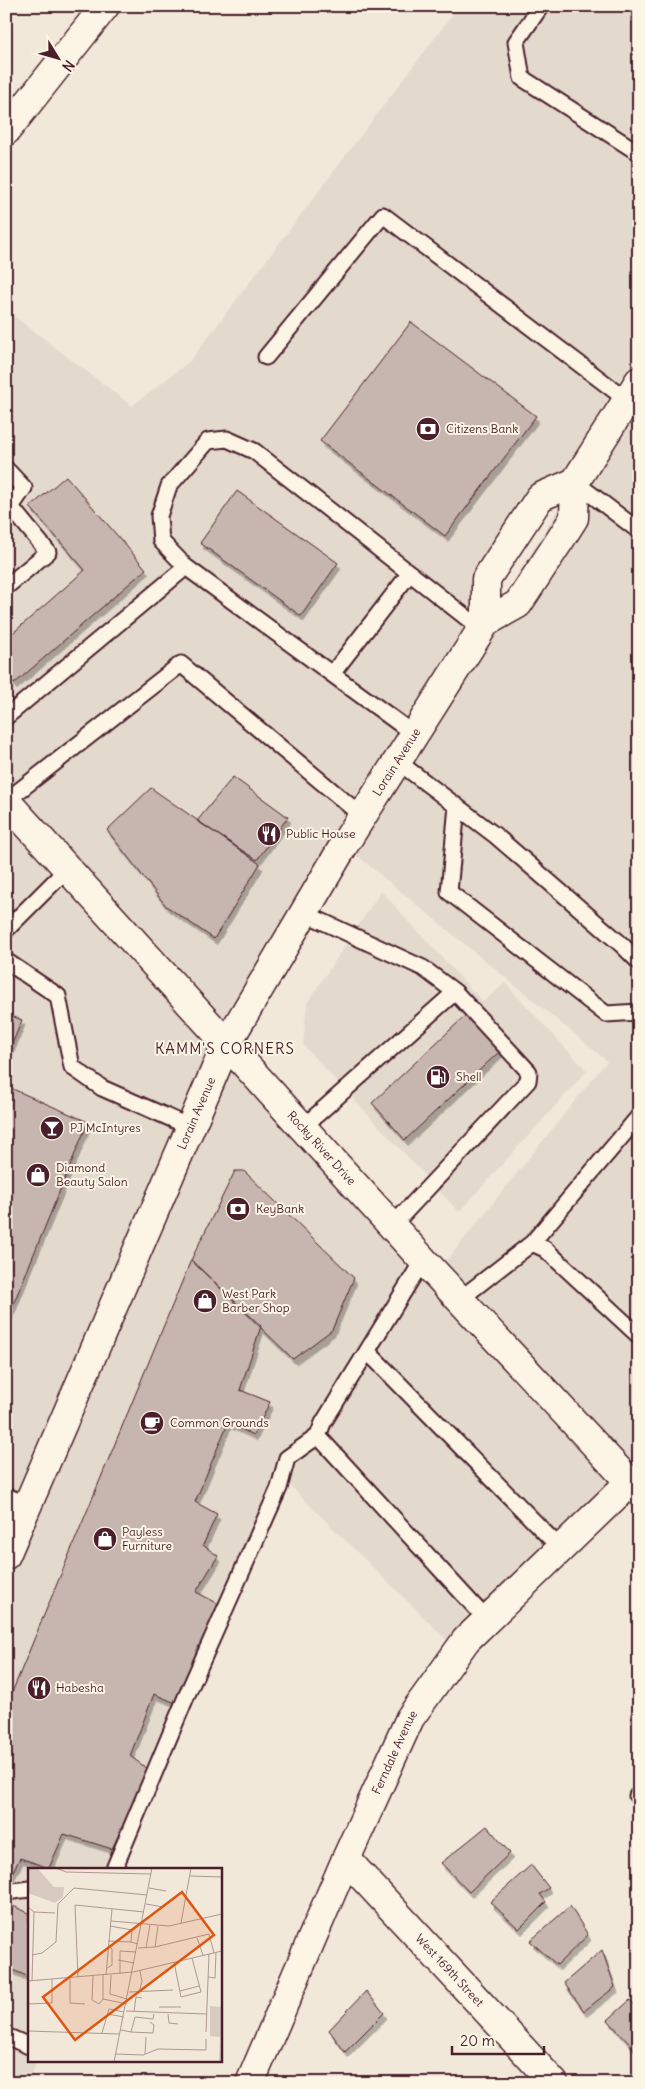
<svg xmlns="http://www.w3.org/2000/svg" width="645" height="2089" viewBox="0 0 645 2089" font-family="Delius,sans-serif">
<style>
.built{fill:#e4d9cd}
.building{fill:#c7b6af;stroke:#4a1f2b;filter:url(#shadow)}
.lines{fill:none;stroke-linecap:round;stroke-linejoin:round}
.lane-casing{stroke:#4a1f2b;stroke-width:19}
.street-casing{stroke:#4a1f2b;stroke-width:31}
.primary-casing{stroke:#4a1f2b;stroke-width:31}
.lane{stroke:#fcf5e5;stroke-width:15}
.street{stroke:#fcf5e5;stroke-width:28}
.primary{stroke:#fcf5e5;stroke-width:28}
.labels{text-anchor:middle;stroke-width:4;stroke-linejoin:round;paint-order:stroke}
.poi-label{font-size:12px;fill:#4a1f2b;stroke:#fcf5e5;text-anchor:start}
.street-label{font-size:12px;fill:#4a1f2b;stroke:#fcf5e5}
.quarter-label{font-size:15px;letter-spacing:1px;fill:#4a1f2b;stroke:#fcf5e5}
.inset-road{fill:none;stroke:#ae9894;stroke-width:1}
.view{fill:#e0560e;fill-opacity:0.15;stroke:#e0560e;stroke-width:2.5}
.inset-edge{fill:none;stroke:#4a1f2b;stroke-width:2.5}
</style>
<defs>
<filter id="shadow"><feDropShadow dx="3" dy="5.5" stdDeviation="0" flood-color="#0004"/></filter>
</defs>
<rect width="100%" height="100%" fill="#f1e8da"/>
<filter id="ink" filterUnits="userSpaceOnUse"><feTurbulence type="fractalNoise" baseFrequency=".02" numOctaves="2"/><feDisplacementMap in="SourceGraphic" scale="10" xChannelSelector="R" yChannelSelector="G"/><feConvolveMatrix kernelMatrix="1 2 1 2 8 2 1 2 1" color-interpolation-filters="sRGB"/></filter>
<g filter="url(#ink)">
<!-- built -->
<path class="built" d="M 459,6 L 639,6 L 639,369 L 371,788 L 214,1046 L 616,1483 L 449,1642 L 287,1483 L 124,1869 L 29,1869 L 29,2060 L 38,2060 L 28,2083 L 6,2083 L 6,310 L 132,406 L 190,361 Z
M 639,389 L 639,1492 L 436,1274 L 607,1061 L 344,845 L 417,738 L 575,482 Z
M 381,891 L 483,1002 L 505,983 L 587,1071 L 459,1212 L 303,1045 L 307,1003 Z"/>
<!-- building -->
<path class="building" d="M 411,322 L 536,416 L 445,536 L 320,441 Z
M 66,476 L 146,569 L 14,684 L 6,675 L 6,639 L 85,570 L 30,507 Z
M 237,491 L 338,563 L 301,616 L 200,543 Z
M 233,777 L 288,817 L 257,860 L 197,821 Z
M 151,788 L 260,864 L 214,939 L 166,906 L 107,830 Z
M 6,1014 L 22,1020 L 6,1059 Z
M 465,1016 L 500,1051 L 405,1140 L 372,1103 Z
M 6,1086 L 88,1122 L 6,1322 Z
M 235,1171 L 244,1171 L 354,1278 L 332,1330 L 293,1359 L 191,1260 Z
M 191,1260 L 261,1326 L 240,1390 L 270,1402 L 254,1435 L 228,1423 L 195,1502 L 217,1514 L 203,1545 L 218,1556 L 196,1592 L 219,1604 L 178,1704 L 154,1694 L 130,1756 L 149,1770 L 112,1849 L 64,1834 L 49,1868 L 20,1858 L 10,1877 L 6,1875 L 6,1707 Z
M 487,1826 L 510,1853 L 469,1892 L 441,1863 Z
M 531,1865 L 549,1888 L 540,1894 L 546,1902 L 519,1929 L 490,1902 Z
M 6,1903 L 29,1913 L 29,1977 L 6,1967 Z
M 570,1906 L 588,1935 L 557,1965 L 530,1941 Z
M 602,1950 L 615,1987 L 584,2011 L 564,1983 Z
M 366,1991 L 384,2013 L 345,2052 L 329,2030 Z
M 630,2000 L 639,2009 L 639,2047 L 635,2050 L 608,2020 Z"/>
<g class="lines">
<!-- lane casing -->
<g class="lane-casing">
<path id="lane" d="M 541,6 L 516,42 L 522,78 L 639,153
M 266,357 L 383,215 L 627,400
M 6,469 L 24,488 L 11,507 L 48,552 L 6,587
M 575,482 L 639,531
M 332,674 L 410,573
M 6,717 L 186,567
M 415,735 L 186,567 L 161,541 L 159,516 L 169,486 L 208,441 L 227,439 L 254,451 L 481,629
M 397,761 L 496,836 L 622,945 L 639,962
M 6,801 L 181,664 L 362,816
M 457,806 L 449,892 L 606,1014 L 639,1012
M 304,913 L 423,968 L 455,992 L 529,1072 L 528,1081 L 392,1226
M 6,930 L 67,869
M 6,961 L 58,996 L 72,1067 L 102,1088 L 190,1127
M 302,1128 L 455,992
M 532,1243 L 639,1116
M 423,1260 L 323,1423 L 318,1436 L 487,1620
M 459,1300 L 532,1243 L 545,1249 L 639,1336
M 367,1351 L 561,1549
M 6,1496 L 28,1505
M 637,1796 L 639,1795
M 114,1869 L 186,1697 L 279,1488 L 287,1458 L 318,1436
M 6,1892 L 29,1889
M 6,2036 L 29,2046"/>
</g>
<!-- street casing -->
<g class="street-casing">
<g id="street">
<path d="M 6,131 L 105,6"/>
<path id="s1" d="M 346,1859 L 554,2083"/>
<path id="s2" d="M 250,2083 L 346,1859 L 410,1718 L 466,1640 L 630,1482"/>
</g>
</g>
<!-- primary casing -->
<g class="primary-casing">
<g id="primary">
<path d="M 486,622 L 486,579 L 540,497 L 575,482"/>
<path id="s3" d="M 6,801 L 423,1260 L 639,1492"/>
<path id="s4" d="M 6,1555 L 226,1045 L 344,845 L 486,622 L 518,604 L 562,537 L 574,518 L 575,482 L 639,381"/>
</g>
</g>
<!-- lane -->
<use href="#lane" class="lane"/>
<!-- street -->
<use href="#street" class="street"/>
<!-- primary -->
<use href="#primary" class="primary"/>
</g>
</g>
<!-- icons -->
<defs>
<g id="bank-disc" transform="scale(1.25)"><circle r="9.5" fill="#4a1f2b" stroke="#fcf5e5"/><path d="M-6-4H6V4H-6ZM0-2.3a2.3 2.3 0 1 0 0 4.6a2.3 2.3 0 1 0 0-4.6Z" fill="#fff"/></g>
<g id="restaurant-disc" transform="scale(1.25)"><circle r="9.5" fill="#4a1f2b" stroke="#fcf5e5"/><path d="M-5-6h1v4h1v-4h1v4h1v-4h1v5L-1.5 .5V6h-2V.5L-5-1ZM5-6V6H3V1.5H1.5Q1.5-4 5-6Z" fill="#fff"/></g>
<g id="fuel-disc" transform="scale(1.25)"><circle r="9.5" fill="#4a1f2b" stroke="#fcf5e5"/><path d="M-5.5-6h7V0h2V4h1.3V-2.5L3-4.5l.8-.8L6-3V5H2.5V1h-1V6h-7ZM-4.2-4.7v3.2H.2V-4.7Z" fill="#fff"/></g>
<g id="bar-disc" transform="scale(1.25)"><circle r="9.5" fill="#4a1f2b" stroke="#fcf5e5"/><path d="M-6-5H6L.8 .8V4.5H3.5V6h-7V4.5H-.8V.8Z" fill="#fff"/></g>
<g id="shop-disc" transform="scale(1.25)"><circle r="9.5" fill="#4a1f2b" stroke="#fcf5e5"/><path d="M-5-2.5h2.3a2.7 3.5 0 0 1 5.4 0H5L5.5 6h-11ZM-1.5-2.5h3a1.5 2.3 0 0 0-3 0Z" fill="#fff"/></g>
<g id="cafe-disc" transform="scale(1.25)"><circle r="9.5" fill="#4a1f2b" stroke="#fcf5e5"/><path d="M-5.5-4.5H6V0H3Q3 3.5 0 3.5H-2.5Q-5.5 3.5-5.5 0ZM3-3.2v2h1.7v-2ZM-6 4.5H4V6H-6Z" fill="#fff"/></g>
</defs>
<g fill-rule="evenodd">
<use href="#bank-disc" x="428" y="429"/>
<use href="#restaurant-disc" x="269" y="834"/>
<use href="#fuel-disc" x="438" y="1077"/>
<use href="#bar-disc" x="52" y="1128"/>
<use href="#shop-disc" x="38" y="1175"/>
<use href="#bank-disc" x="238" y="1209"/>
<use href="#shop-disc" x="205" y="1301"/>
<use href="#cafe-disc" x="152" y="1423"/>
<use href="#shop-disc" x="105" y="1539"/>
<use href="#restaurant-disc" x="39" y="1688"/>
</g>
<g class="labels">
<!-- poi labels -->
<g class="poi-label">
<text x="446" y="433">Citizens Bank</text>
<text x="286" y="838">Public House</text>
<text x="456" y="1081">Shell</text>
<text x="70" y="1132">PJ McIntyres</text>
<text x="56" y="1172">Diamond<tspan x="56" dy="14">Beauty Salon</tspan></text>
<text x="256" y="1213">KeyBank</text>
<text x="222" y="1298">West Park<tspan x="222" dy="14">Barber Shop</tspan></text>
<text x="170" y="1427">Common Grounds</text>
<text x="122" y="1536">Payless<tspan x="122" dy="14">Furniture</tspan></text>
<text x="56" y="1692">Habesha</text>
</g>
<!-- street labels -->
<g class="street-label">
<text dy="4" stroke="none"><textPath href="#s4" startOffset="886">Lorain Avenue</textPath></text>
<text dy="4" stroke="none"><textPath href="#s4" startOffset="481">Lorain Avenue</textPath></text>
<text dy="4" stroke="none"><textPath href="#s3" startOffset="469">Rocky River Drive</textPath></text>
<text dy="4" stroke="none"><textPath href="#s2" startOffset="361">Ferndale Avenue</textPath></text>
<text dy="4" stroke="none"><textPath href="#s1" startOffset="152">West 169th Street</textPath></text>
</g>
<!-- quarter labels -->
<g class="quarter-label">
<text x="225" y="1054">KAMM'S CORNERS</text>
</g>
</g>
<!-- overview -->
<g transform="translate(28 1868)">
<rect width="194" height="194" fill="#f1e8da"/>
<path d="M 0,0 L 9,0 L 26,19 L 36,19 L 35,29 L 27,35 L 0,25 ZM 182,138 L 194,139 L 194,194 L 191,194 L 192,169 L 182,168 Z" fill="#d8cac0"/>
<path class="inset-road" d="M 28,0 L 38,4 L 123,6M 162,8 L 194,9M 121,20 L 138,23M 118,36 L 135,39M 0,39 L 6,44 L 27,45M 83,53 L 141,58 L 194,46M 153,55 L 163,0M 82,58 L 104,62 L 103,74 L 110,76M 169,70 L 175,87M 80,73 L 103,74M 127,79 L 181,66 L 186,85M 110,80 L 127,79 L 130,58M 118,80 L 122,57M 4,87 L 14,85 L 28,74 L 30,36 L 46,20 L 119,27M 90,92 L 106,95M 146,94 L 153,129 L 173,124 L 164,90M 78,101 L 84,97 L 84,81 L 80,77M 92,106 L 92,83 L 108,84M 78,107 L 84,41M 83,107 L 82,126 L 99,131M 65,108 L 64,132 L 71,136 L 75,131 L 75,107M 50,109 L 47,37 L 116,44M 180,109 L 187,110 L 188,85M 42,110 L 42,135 L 57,136M 0,113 L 105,104 L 194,83M 4,113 L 6,44M 152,123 L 171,118M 101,124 L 145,122M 111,125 L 114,113 L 112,103M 75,131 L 99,136M 0,136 L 24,135 L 24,111M 131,139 L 153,139M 98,143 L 178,146M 106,144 L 108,129 L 114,130M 80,146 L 96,149M 140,146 L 141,155 L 150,156M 93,162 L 103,164 L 107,149 L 125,151 L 126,146M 0,163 L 91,166M 103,164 L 125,165 L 126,157 L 122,154M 178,164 L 181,86M 74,165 L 81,141 L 96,144M 87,186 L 115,187 L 130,181 L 178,182 L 178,171M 117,186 L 118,169M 86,194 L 124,0"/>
<path class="view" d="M 154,24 L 186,67 L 47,172 L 15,129 Z"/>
<rect width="194" height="194" class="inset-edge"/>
</g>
<!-- margin -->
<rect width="645" height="2089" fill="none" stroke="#fcf5e5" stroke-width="25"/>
<rect x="12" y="12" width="620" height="2064" fill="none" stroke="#4a1f2b" stroke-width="2" filter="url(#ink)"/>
<!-- north arrow -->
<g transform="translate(58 58) rotate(127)" stroke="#fcf5e5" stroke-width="4" paint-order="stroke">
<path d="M0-4L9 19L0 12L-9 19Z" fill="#4a1f2b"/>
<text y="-8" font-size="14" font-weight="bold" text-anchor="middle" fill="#4a1f2b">N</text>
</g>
<!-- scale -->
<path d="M452 2046v8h92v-8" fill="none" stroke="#4a1f2b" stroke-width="2.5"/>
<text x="460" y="2046" font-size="15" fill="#4a1f2b" stroke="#fcf5e5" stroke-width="4" paint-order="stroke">20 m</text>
</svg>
